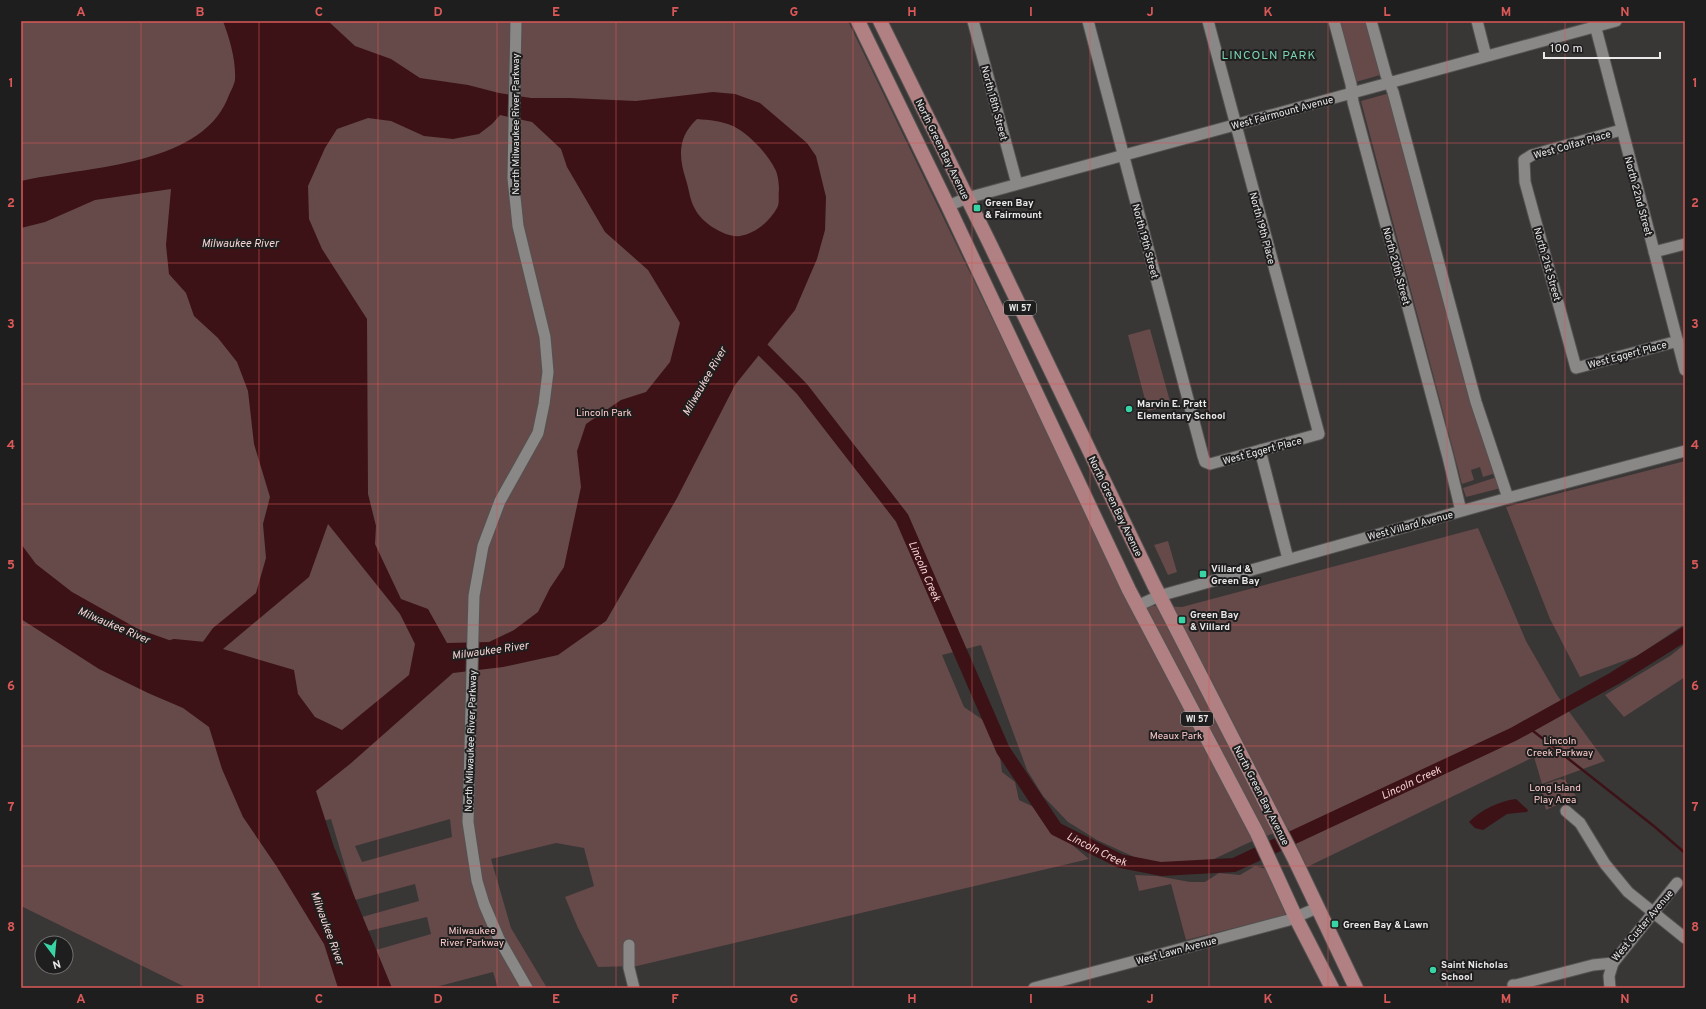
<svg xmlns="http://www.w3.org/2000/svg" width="1706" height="1009" viewBox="0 0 1706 1009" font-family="Overpass,sans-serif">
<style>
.green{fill:#664949;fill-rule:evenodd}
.water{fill:#3c1216;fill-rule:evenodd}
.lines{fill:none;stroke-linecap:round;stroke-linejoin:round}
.stream{stroke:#3c1216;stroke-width:2.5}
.river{stroke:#3c1216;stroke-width:14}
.minor-casing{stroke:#555252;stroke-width:13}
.major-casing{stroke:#555252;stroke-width:16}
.minor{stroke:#8a8787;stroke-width:11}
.major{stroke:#b08082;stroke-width:14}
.grid{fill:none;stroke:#db5858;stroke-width:1;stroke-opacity:0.55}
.poi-dot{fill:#39d4a5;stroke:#1f1e1e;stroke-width:1.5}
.labels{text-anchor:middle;stroke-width:4;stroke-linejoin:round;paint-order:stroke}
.shield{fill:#1f1e1e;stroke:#adabab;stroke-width:1}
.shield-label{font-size:9px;font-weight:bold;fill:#eae8e8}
.street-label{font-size:10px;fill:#eae8e8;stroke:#1f1e1e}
.poi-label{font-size:10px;font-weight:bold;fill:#eae8e8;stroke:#1f1e1e;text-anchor:start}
.park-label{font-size:10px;fill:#ffcdcd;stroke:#1f1e1e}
.water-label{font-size:11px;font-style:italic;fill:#f5d3d3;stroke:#1f1e1e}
.quarter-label{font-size:12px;letter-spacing:1px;fill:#7bd5b3;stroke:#1f1e1e}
.neatline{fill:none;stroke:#db5858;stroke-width:1.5}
.grid-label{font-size:13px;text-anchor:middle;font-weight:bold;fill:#db5858}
</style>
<rect width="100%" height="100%" fill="#393636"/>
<!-- green -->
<path class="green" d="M 21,21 L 848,21 L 1131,605 L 1182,607 L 1478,528 L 1526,641 L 1557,695 L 1605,761 L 1542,784 L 1534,757 L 1307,867 L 1288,828 L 1248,843 L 1212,860 L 1182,866 L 1143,861 L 1097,840 L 1068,822 L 1043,796 L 1027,770 L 981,645 L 942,655 L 964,707 L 986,722 L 1000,756 L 1002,772 L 1015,782 L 1019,800 L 1036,808 L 1052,828 L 1089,859 L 637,966 L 598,967 L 578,928 L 565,897 L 594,886 L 584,848 L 556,843 L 491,859 L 511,928 L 547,988 L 498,988 L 493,972 L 432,988 L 391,988 L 376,950 L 431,934 L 427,917 L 368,931 L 362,917 L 419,901 L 415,884 L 355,900 L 331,819 L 322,821 L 371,988 L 187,988 L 21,906 ZM 450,819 L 452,837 L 362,862 L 355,846 Z
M 1340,21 L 1366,21 L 1380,75 L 1356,82 Z
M 1390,93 L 1496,473 L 1483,477 L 1480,467 L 1471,470 L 1474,480 L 1462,484 L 1361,101 Z
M 1150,329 L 1171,405 L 1148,411 L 1128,335 Z
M 1685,461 L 1685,624 L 1637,656 L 1580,677 L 1550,619 L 1506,507 Z
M 1497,477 L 1501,488 L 1466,497 L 1463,488 Z
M 1168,541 L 1177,572 L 1168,575 L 1154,545 Z
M 1685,644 L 1685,677 L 1624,717 L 1605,695 L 1670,656 Z
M 1560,779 L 1565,780 L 1576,796 L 1546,810 L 1540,786 Z
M 1255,866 L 1266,869 L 1286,915 L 1186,940 L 1171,884 L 1139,891 L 1135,875 L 1157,876 L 1190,882 L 1205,882 L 1219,873 L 1240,875 Z"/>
<!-- water -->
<path class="water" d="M 223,21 L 328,21 L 355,46 L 391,59 L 420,78 L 468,85 L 499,93 L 531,98 L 570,98 L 636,101 L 713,92 L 735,94 L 760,103 L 807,143 L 816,156 L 826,197 L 825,230 L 817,259 L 795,310 L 735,385 L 677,498 L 606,621 L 558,655 L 503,667 L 453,673 L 350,764 L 316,791 L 334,847 L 392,988 L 338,988 L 324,944 L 277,867 L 243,817 L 222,769 L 209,727 L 183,708 L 148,693 L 99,669 L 21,619 L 21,544 L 36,564 L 72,592 L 138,629 L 197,650 L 213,628 L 256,593 L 266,558 L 263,524 L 270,497 L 254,444 L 248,391 L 237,362 L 218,338 L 194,316 L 186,293 L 169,274 L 166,245 L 171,189 L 95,200 L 45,222 L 21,228 L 21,181 C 82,167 198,167 227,100 C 229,94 234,86 235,80 C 236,60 230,40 223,21 ZM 500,115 L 532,122 L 561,149 L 567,167 L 605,232 L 648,270 L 680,323 L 670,362 L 646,392 L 621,400 L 586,424 L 577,451 L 581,487 L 564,567 L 550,588 L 538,612 L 514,630 L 489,642 L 447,643 L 428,609 L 401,599 L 375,544 L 376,526 L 368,494 L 367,319 L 322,249 L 309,219 L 308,186 L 325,148 L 337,129 L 368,118 L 391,121 L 424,136 L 453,139 L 479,134 L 492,124 ZM 697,119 C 710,120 721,121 733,126 C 749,134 767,153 775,169 C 778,174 779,184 779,190 C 778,195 780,203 777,208 C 770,221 755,234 740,236 C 725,238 701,222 695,209 C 690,201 689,189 686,180 C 678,155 678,137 697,119 ZM 328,524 L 400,614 L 415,644 L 409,675 L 342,730 L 315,717 L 298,694 L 294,670 L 223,649 L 309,577 Z
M 1516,799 L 1528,810 L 1527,812 L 1507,814 L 1483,830 L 1475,828 L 1469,822 C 1480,810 1500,801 1516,799 Z"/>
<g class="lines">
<!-- stream -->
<path class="stream" d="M 1528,727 L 1655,827 L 1685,853"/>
<!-- river -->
<g class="river">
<path id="s1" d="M 749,336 L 802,389 L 902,518 L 1003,750 L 1056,829 L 1120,861 L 1161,869 L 1234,865 L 1514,734 L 1615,678 L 1685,634"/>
<path d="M 174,646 L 215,650"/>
</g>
<!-- minor casing -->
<g class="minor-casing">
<path id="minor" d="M 516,21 L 513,178 L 518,226 L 545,337 L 548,372 L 544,404 L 538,433 L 500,501 L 483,546 L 474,596 L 468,822 L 477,881 L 484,904 L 499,939 L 527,988
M 973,21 L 1017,184
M 1088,21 L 1203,456 L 1205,462 L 1210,464 L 1319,434 L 1208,21
M 1334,21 L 1351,84 L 1353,102 L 1448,457 L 1461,511
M 1371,21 L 1386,75 L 1393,92 L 1476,402 L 1508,498
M 1477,21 L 1486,56
M 1594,21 L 1685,370
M 1621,130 L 1532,155 L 1524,160 L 1525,182 L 1576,368 L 1678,341
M 948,206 L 967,198 L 1616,21
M 1654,252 L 1685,244
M 1260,450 L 1288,559
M 1137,606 L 1159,596 L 1508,498 L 1685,451
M 1566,811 L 1580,823 L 1605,864 L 1628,892 L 1685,938
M 629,945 L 629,968 L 634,988
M 1034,988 L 1289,920 L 1317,908
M 1514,988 L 1513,985 L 1516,985 L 1593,965 L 1613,963 L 1677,883
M 1610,988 L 1609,976 L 1613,963"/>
</g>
<!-- major casing -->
<g class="major-casing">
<path id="major" d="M 858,21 L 948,206 L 1129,590 L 1257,833 L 1296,918 L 1332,988
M 880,21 L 989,242 L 1154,585 L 1294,858 L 1356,988"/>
</g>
<!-- minor -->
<use href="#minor" class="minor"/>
<!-- major -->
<use href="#major" class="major"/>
</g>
<!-- grid -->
<path class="grid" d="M 141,21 L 141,988M 259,21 L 259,988M 378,21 L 378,988M 497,21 L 497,988M 616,21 L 616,988M 734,21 L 734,988M 853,21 L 853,988M 972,21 L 972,988M 1090,21 L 1090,988M 1209,21 L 1209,988M 1328,21 L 1328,988M 1447,21 L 1447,988M 1565,21 L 1565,988M 21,143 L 1685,143M 21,263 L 1685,263M 21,384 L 1685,384M 21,504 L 1685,504M 21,625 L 1685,625M 21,746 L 1685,746M 21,866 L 1685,866"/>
<!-- markers -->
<g class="poi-dot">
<rect x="973" y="204" width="8" height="8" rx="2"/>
<circle cx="1129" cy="409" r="4"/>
<rect x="1199" y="570" width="8" height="8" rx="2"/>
<rect x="1178" y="616" width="8" height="8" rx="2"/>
<rect x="1331" y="920" width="8" height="8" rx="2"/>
<circle cx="1433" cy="970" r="4"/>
</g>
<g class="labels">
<!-- shield labels -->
<g class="shield">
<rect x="1004" y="301" width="32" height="14" rx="3"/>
<rect x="1181" y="712" width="32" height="14" rx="3"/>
</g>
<g class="shield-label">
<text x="1020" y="311">WI 57</text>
<text x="1197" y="722">WI 57</text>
</g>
<!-- street labels -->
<g class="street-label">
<text transform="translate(995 103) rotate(75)" y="4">North 18th Street</text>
<text transform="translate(1282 112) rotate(-15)" y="4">West Fairmount Avenue</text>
<text transform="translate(515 124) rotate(-90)" y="4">North Milwaukee River Parkway</text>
<text transform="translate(1572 144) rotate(-16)" y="4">West Colfax Place</text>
<text transform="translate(943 149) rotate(64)" y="4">North Green Bay Avenue</text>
<text transform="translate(1639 196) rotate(75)" y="4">North 22nd Street</text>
<text transform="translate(1263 228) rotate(75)" y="4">North 19th Place</text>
<text transform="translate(1146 241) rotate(75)" y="4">North 19th Street</text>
<text transform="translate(1548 264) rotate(74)" y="4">North 21st Street</text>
<text transform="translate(1397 266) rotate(75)" y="4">North 20th Street</text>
<text transform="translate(1627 354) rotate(-15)" y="4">West Eggert Place</text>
<text transform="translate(1262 450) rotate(-15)" y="4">West Eggert Place</text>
<text transform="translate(1116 506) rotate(64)" y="4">North Green Bay Avenue</text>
<text transform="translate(1410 525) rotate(-15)" y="4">West Villard Avenue</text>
<text transform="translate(470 741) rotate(-88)" y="4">North Milwaukee River Parkway</text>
<text transform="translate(1262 795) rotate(63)" y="4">North Green Bay Avenue</text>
<text transform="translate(1642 925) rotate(-50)" y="4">West Custer Avenue</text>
<text transform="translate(1176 950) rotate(-15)" y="4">West Lawn Avenue</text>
</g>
<!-- poi labels -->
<g class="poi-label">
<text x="985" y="206">Green Bay<tspan x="985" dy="12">&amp; Fairmount</tspan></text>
<text x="1137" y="407">Marvin E. Pratt<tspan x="1137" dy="12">Elementary School</tspan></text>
<text x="1211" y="572">Villard &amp;<tspan x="1211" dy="12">Green Bay</tspan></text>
<text x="1190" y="618">Green Bay<tspan x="1190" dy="12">&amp; Villard</tspan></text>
<text x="1343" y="928">Green Bay &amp; Lawn</text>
<text x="1441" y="968">Saint Nicholas<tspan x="1441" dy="12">School</tspan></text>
</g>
<!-- park labels -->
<g class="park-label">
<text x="604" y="416">Lincoln Park</text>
<text x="1176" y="739">Meaux Park</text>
<text x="1560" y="744">Lincoln<tspan x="1560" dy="12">Creek Parkway</tspan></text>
<text x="1555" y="791">Long Island<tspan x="1555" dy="12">Play Area</tspan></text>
<text x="472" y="934">Milwaukee<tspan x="472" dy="12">River Parkway</tspan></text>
</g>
<!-- water labels -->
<g class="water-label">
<text x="240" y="247">Milwaukee River</text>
<text transform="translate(704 381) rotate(-60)" y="4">Milwaukee River</text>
<text dy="4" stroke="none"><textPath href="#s1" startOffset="296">Lincoln Creek</textPath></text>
<text transform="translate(114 625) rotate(23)" y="4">Milwaukee River</text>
<text transform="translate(490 650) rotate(-8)" y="4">Milwaukee River</text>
<text dy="4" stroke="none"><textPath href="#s1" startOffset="968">Lincoln Creek</textPath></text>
<text dy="4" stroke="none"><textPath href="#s1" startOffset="632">Lincoln Creek</textPath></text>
<text transform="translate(328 928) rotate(70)" y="4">Milwaukee River</text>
</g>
<!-- quarter labels -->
<g class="quarter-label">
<text x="1269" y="59">LINCOLN PARK</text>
</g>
</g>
<!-- border -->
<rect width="1706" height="1009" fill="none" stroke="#1f1e1e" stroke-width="44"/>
<!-- north arrow -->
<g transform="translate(54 955) rotate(164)"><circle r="19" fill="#1f1e1e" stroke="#706f6f"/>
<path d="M0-3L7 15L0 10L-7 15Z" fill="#39d4a5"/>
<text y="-6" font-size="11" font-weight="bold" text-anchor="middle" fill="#eae8e8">N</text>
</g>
<!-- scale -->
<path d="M1544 52v6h116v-6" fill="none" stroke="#eae8e8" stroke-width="2"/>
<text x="1550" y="52" font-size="12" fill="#eae8e8" stroke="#1f1e1e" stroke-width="3" paint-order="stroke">100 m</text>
<rect x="22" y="22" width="1662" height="965" class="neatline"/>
<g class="grid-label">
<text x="81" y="16">A</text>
<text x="200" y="16">B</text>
<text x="319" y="16">C</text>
<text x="438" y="16">D</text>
<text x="556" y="16">E</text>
<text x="675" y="16">F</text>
<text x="794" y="16">G</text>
<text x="912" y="16">H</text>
<text x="1031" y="16">I</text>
<text x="1150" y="16">J</text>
<text x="1268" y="16">K</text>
<text x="1387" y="16">L</text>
<text x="1506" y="16">M</text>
<text x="1625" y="16">N</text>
<text x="11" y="87">1</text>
<text x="1695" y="87">1</text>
<text x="11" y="207">2</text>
<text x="1695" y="207">2</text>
<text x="11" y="328">3</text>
<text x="1695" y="328">3</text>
<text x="11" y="449">4</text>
<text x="1695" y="449">4</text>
<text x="11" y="569">5</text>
<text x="1695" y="569">5</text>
<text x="11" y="690">6</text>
<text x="1695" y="690">6</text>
<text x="11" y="811">7</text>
<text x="1695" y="811">7</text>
<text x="11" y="931">8</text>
<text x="1695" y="931">8</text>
<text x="81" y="1003">A</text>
<text x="200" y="1003">B</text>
<text x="319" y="1003">C</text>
<text x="438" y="1003">D</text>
<text x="556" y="1003">E</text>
<text x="675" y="1003">F</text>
<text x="794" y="1003">G</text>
<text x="912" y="1003">H</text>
<text x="1031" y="1003">I</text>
<text x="1150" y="1003">J</text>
<text x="1268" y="1003">K</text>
<text x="1387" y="1003">L</text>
<text x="1506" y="1003">M</text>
<text x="1625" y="1003">N</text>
</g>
</svg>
